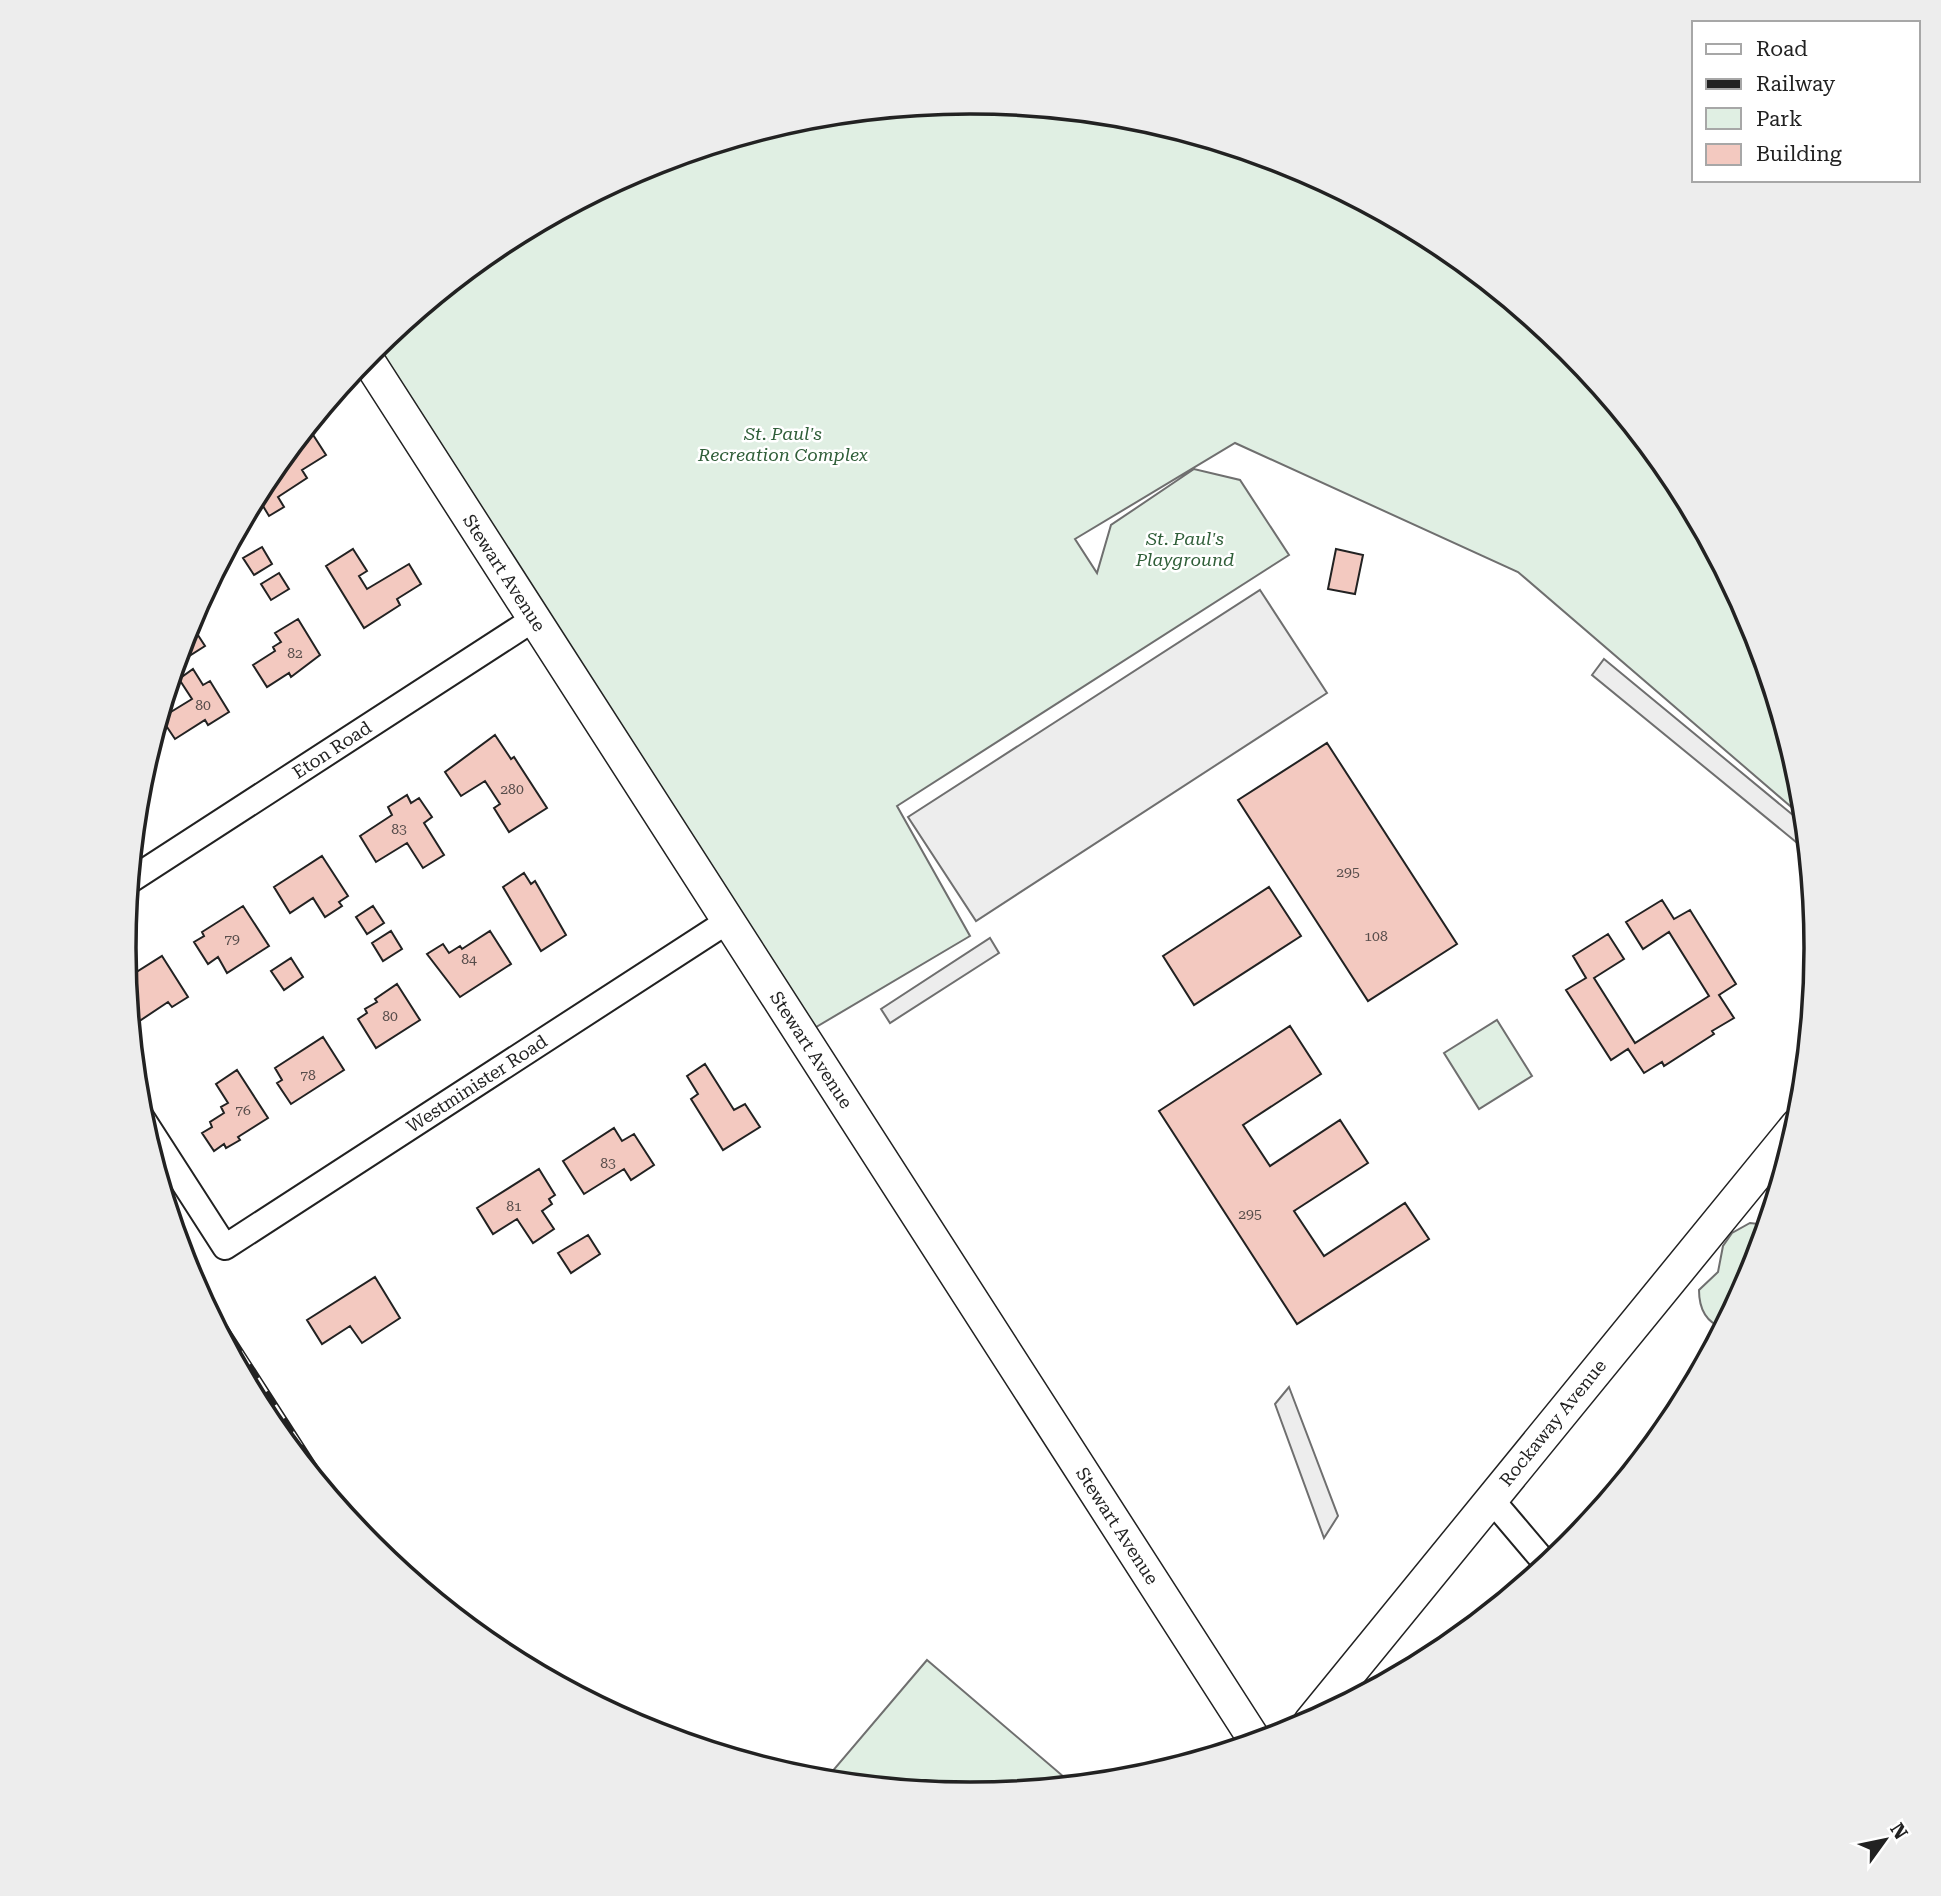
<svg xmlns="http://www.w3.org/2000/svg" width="1941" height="1896" viewBox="0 0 1941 1896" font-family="'Roboto Serif',serif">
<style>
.green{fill:#e0efe3;stroke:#6f6f6f;stroke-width:2}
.parking{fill:#ededed;stroke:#6f6f6f;stroke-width:2}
.building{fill:#f3c9c0;stroke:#222;stroke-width:2}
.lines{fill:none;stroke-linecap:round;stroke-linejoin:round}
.minor-casing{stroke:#222;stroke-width:28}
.major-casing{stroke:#222;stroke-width:35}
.minor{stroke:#fff;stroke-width:24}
.major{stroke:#fff;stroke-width:32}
.rail-casing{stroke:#222;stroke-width:8}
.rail{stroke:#fff;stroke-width:5;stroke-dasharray:16;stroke-linecap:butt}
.labels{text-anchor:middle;stroke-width:5;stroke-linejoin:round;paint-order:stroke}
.number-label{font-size:14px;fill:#564c4a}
.park-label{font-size:18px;font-style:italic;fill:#2f5e38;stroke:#fff}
.street-label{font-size:18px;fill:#222;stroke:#fff}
.rim{fill:none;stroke:#222;stroke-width:3.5}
</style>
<rect width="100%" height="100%" fill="#fff"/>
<!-- green -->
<path class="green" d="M 971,102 L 1136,118 L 1295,166 L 1441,244 L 1569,350 L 1675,478 L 1753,624 L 1801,783 L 1804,818 L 1518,572 L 1235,443 L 1075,539 L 1097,573 L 1111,525 L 1194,469 L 1240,480 L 1289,555 L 897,806 L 970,936 L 801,1036 L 372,349 L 501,244 L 647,166 L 806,118 Z
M 1497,1020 L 1532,1076 L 1479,1109 L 1444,1053 Z
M 1750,1223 L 1767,1225 L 1752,1272 L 1723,1328 C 1705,1322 1699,1308 1699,1290 L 1718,1272 L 1723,1246 L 1732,1233 Z
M 927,1660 L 1064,1777 L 1056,1786 L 970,1794 L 825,1780 Z"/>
<!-- parking -->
<path class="parking" d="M 1260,590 L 1327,693 L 976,921 L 908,817 Z
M 1604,659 L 1805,825 L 1807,851 L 1592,675 Z
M 990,938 L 999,953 L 890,1023 L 881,1009 Z
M 1289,1387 L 1338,1516 L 1324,1538 L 1275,1404 Z"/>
<!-- building -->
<path class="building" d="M 308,427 L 326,455 L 302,470 L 307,478 L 278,497 L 284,507 L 269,516 L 257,496 L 267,477 Z
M 262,547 L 272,564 L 254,575 L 243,558 Z
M 353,549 L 367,571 L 359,576 L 367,589 L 409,564 L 421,584 L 397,599 L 400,605 L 364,628 L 326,566 Z
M 1336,549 L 1363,555 L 1355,594 L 1328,589 Z
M 279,573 L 289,589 L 271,600 L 261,584 Z
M 298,619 L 320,655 L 291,677 L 289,673 L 267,687 L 253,665 L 275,651 L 273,647 L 281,642 L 275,633 Z
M 194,629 L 205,646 L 186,658 L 181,649 L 185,634 Z
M 193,669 L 203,685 L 210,681 L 229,712 L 208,725 L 205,720 L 175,739 L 161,718 L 192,699 L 179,679 Z
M 495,735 L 511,759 L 514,757 L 547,808 L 509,832 L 494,808 L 500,804 L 485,781 L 461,796 L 445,772 Z
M 1327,743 L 1457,944 L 1368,1001 L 1238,800 Z
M 407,795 L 411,803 L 419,798 L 432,817 L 424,823 L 444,855 L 423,868 L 407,843 L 376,862 L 360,836 L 392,815 L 388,807 Z
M 322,856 L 348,896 L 339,902 L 342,906 L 325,917 L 313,898 L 290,913 L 274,887 Z
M 524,873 L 531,884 L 535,881 L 566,935 L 541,951 L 503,887 Z
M 1269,887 L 1301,936 L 1194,1005 L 1163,956 Z
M 1662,900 L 1674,919 L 1690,910 L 1736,984 L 1719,995 L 1734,1018 L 1712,1031 L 1714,1034 L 1664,1066 L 1662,1062 L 1644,1073 L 1628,1049 L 1611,1060 L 1566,990 L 1586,978 L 1573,956 L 1608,934 L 1624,959 L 1594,978 L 1635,1043 L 1709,996 L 1669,932 L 1643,949 L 1626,922 Z
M 243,906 L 269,946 L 227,973 L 218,957 L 208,964 L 194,942 L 204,936 L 202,932 Z
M 373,906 L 384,923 L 367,934 L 356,917 Z
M 391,931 L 402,949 L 383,961 L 372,943 Z
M 490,931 L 511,964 L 460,997 L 427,954 L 443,944 L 449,953 L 460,946 L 462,949 Z
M 162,956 L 188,997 L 172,1007 L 168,1002 L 132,1026 L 127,978 Z
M 291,958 L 303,977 L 284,990 L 271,971 Z
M 397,984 L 420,1020 L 376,1048 L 358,1019 L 367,1013 L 365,1009 L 377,1002 L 375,999 Z
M 1290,1026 L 1321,1074 L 1243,1125 L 1270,1166 L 1340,1120 L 1368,1163 L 1294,1211 L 1324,1256 L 1405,1203 L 1429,1239 L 1297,1324 L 1159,1111 Z
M 323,1037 L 344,1070 L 291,1104 L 277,1083 L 282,1080 L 275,1068 Z
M 705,1064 L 734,1110 L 745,1104 L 760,1127 L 723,1150 L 691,1099 L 698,1094 L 687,1076 Z
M 237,1070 L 268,1118 L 238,1137 L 240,1140 L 226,1148 L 224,1144 L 214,1151 L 202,1133 L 212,1127 L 210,1122 L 224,1113 L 221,1107 L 228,1103 L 216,1084 Z
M 614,1128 L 622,1141 L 634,1134 L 654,1165 L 631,1180 L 624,1169 L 584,1194 L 563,1161 Z
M 539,1169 L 555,1195 L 549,1199 L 552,1204 L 542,1211 L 554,1229 L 533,1243 L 517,1219 L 493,1234 L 477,1208 Z
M 588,1235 L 600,1254 L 571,1273 L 558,1253 Z
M 375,1277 L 400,1318 L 362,1343 L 350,1326 L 322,1344 L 307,1320 Z"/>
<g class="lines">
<!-- minor casing -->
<g class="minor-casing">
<path id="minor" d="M 131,880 L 534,619
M 142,1118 L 225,1247 L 728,921
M 1491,1499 L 1547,1565"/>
</g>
<!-- major casing -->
<g class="major-casing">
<path id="major" d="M 366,357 L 1256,1742
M 1310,1722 L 1797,1125"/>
</g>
<!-- minor -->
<use href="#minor" class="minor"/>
<!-- major -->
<use href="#major" class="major"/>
<!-- rail casing -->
<g class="rail-casing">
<path id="rail" d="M 188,1271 L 341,1509
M 263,1411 L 270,1422"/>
</g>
<!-- rail -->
<use href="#rail" class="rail"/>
</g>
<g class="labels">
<!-- number labels -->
<g class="number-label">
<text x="295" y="658">82</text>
<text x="203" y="710">80</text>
<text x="512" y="794">280</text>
<text x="399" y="834">83</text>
<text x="1348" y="877">295</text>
<text x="1376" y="941">108</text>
<text x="232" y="944">79</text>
<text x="469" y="964">84</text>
<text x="390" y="1021">80</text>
<text x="308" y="1080">78</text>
<text x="243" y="1115">76</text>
<text x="608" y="1168">83</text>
<text x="514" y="1211">81</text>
<text x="1250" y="1219">295</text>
</g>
<!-- park labels -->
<g class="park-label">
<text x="783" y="440">St. Paul's<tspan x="783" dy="21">Recreation Complex</tspan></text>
<text x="1185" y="545">St. Paul's<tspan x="1185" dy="21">Playground</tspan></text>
</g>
<!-- street labels -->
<g class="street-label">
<text transform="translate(504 573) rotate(57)" y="6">Stewart Avenue</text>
<text transform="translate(332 750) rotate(-33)" y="6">Eton Road</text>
<text transform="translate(811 1050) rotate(57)" y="6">Stewart Avenue</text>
<text transform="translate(477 1084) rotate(-33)" y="6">Westminister Road</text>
<text transform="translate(1553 1423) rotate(-51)" y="6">Rockaway Avenue</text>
<text transform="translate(1117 1526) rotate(57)" y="6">Stewart Avenue</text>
</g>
</g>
<!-- crop -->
<path d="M0 0H1941V1896H0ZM136 948a834 834 0 1 1 1668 0a834 834 0 1 1-1668 0Z" fill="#ededed" fill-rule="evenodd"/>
<path class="rim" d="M136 948a834 834 0 1 1 1668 0a834 834 0 1 1-1668 0Z"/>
<!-- legend -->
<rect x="1692" y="21" width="228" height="161" fill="#ffffff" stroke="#a7a7a7" stroke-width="2"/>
<rect x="1706" y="44" width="35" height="10" fill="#ffffff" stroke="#a7a7a7" stroke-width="2"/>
<text x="1756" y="56" font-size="21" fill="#222222">Road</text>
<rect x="1706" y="79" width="35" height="10" fill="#222222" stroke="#a7a7a7" stroke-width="2"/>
<text x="1756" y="91" font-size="21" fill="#222222">Railway</text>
<rect x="1706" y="108" width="35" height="21" fill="#e0efe3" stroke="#a7a7a7" stroke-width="2"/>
<text x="1756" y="126" font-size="21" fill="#222222">Park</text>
<rect x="1706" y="144" width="35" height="21" fill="#f3c9c0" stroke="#a7a7a7" stroke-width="2"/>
<text x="1756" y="161" font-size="21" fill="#222222">Building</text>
<!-- north arrow -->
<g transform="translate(1885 1840) rotate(57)" stroke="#ffffff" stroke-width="5" paint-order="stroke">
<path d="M0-5L12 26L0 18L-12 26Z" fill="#222222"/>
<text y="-10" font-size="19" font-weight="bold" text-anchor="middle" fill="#222222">N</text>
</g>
</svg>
